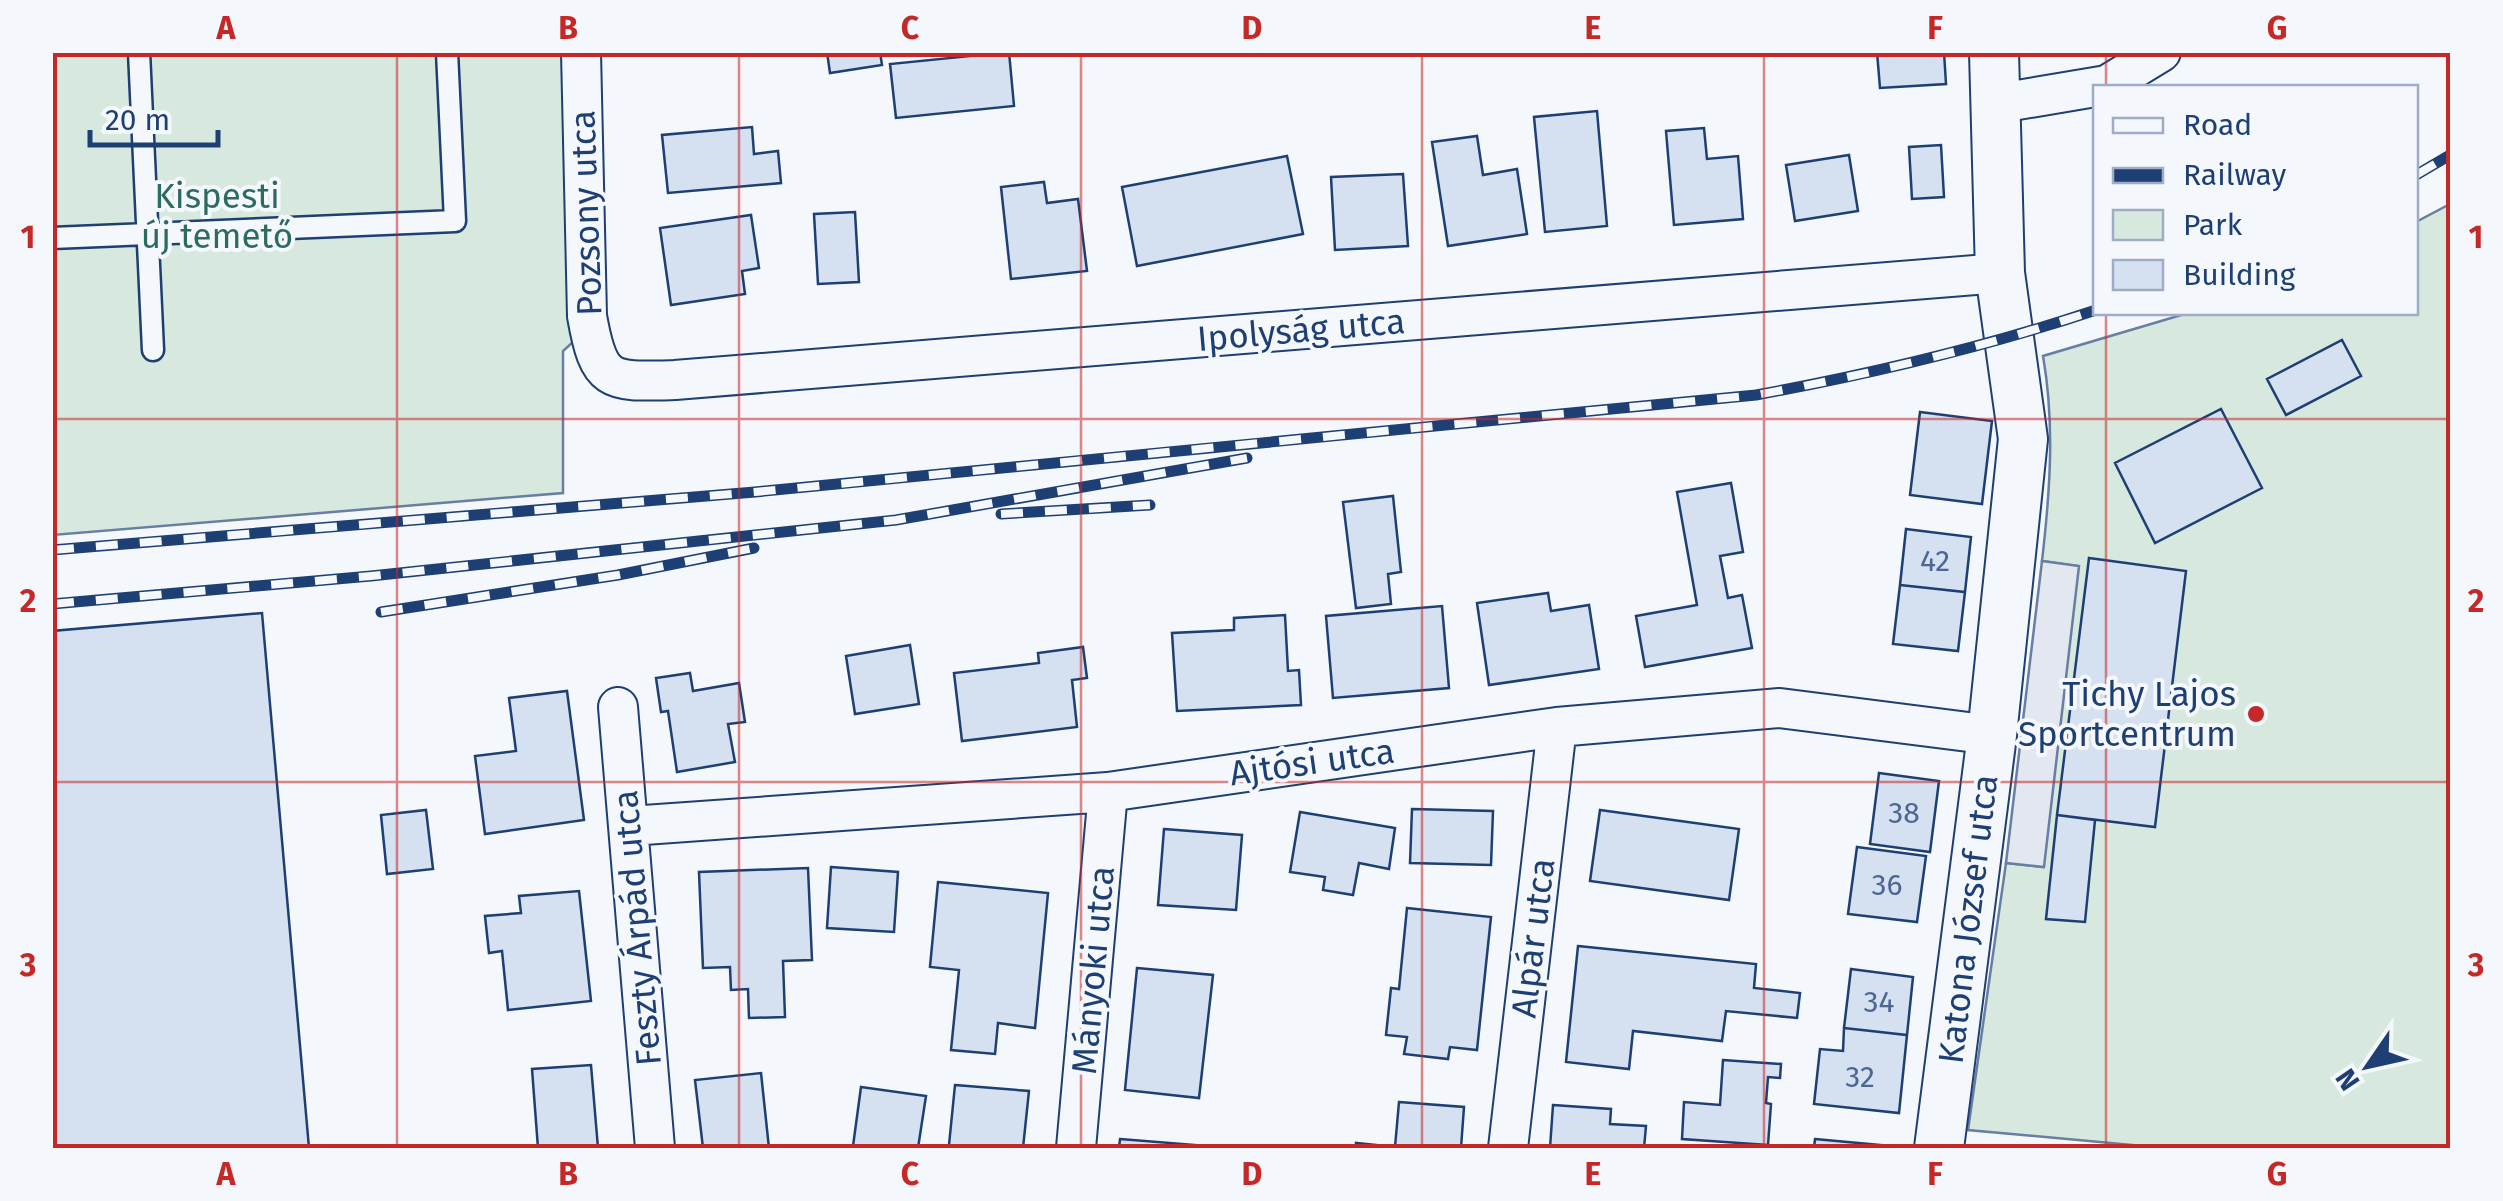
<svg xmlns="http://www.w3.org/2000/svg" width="2503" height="1201" viewBox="0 0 2503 1201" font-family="'Fira Sans',sans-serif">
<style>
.green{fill:#d7e8df;stroke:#687fa3;stroke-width:2.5}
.parking{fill:#e3e8f0;stroke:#687fa3;stroke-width:2.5}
.building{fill:#d5e0f0;stroke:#1d3f73;stroke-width:2.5}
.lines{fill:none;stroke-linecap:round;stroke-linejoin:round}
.service-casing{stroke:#1d3f73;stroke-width:25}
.minor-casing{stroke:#1d3f73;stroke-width:42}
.tertiary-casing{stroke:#1d3f73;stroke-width:52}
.service{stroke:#f4f7fb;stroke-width:20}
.minor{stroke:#f4f7fb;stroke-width:38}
.tertiary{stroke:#f4f7fb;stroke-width:48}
.rail-casing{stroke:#1d3f73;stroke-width:11}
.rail{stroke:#f4f7fb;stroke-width:8;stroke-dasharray:22;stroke-linecap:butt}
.grid{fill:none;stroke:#c62828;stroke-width:2.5;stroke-opacity:0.55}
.poi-dot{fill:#c62828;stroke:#f4f7fb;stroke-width:4}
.labels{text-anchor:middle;stroke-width:8;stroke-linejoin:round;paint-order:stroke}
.number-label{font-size:30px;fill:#4b6792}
.park-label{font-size:35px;fill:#2c6c60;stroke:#f4f7fb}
.street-label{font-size:35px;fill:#1d3f73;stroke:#f4f7fb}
.poi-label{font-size:35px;fill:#1d3f73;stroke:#f4f7fb;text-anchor:end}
.neatline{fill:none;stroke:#c62828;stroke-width:4}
.grid-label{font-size:32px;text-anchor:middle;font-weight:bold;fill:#c62828}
</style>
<rect width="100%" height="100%" fill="#f4f7fb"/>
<!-- green -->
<path class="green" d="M 53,53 L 586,53 L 595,322 L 563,351 L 563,493 L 53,535 Z
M 2450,204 L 2450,1148 L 2165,1148 L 1968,1130 L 2006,863 L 2043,867 L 2078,566 L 2042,561 C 2050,492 2055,424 2043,356 L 2188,313 L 2416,312 L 2416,222 Z"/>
<!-- parking -->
<path class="parking" d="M 2042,561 L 2079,566 L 2044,867 L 2006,863 Z"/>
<!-- building -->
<path class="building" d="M 827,52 L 880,52 L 882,65 L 830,73 Z
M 1009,52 L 1014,106 L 896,118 L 890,64 Z
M 1877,52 L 1944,52 L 1946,84 L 1880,88 Z
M 1597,111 L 1607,226 L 1545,232 L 1534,117 Z
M 752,127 L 754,154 L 778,151 L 781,183 L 668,193 L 662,135 Z
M 1704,128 L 1707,159 L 1738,156 L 1743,219 L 1674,225 L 1666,131 Z
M 1477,136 L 1483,175 L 1517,169 L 1527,234 L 1448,246 L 1432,142 Z
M 1941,145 L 1944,197 L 1912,199 L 1909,147 Z
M 1849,155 L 1858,211 L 1795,221 L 1786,165 Z
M 1287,156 L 1303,234 L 1137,266 L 1122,187 Z
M 1403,174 L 1408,246 L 1335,250 L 1331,177 Z
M 1044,182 L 1047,203 L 1078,199 L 1087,271 L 1011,279 L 1001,187 Z
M 855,212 L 859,282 L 818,284 L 814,214 Z
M 751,215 L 759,268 L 742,271 L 745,294 L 671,305 L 660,228 Z
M 2342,340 L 2361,376 L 2286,415 L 2267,379 Z
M 2221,409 L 2262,488 L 2155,543 L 2115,463 Z
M 1920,412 L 1992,421 L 1982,504 L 1910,495 Z
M 1731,483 L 1743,552 L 1720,556 L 1728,598 L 1742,595 L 1752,648 L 1645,667 L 1636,616 L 1697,605 L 1677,492 Z
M 1393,496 L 1401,572 L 1388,574 L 1391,604 L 1356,608 L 1343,502 Z
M 1906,529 L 1971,537 L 1965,592 L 1900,585 Z
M 2089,558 L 2186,571 L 2155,827 L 2057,815 Z
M 1900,585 L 1965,592 L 1958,651 L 1893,644 Z
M 1548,593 L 1551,611 L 1589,605 L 1599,669 L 1489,685 L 1477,603 Z
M 1442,606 L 1449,688 L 1333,698 L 1326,616 Z
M 262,613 L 309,1148 L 52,1148 L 52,631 Z
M 1285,615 L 1288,671 L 1299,670 L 1301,705 L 1177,711 L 1172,633 L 1234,630 L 1234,618 Z
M 910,645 L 919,704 L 855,714 L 846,656 Z
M 1083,647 L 1087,678 L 1072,680 L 1077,727 L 962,741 L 954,673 L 1039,663 L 1038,653 Z
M 690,673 L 693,691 L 739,683 L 745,722 L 728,724 L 735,762 L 677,772 L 668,711 L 661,712 L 656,678 Z
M 567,691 L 584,820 L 485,834 L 475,756 L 516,751 L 509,698 Z
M 1879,773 L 1939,781 L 1930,852 L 1870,844 Z
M 1412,809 L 1493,811 L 1491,865 L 1410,863 Z
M 426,810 L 433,869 L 387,874 L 381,815 Z
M 1600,810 L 1739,829 L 1729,900 L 1590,881 Z
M 1300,812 L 1395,828 L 1389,869 L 1359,863 L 1353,895 L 1323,890 L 1325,877 L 1290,872 Z
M 2057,815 L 2095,820 L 2085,922 L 2046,919 Z
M 1164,829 L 1242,835 L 1236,910 L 1158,905 Z
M 1857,847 L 1926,856 L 1917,922 L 1848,914 Z
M 831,867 L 898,872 L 894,932 L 827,928 Z
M 808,868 L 812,960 L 783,961 L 785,1017 L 749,1018 L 748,989 L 731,990 L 730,967 L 703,968 L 699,872 Z
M 938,882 L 1048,893 L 1035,1028 L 998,1023 L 995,1054 L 951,1050 L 959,970 L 930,967 Z
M 579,891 L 591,1001 L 508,1010 L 502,951 L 489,953 L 485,916 L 521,913 L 519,896 Z
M 1407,908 L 1491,917 L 1477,1050 L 1450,1047 L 1448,1059 L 1404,1054 L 1407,1037 L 1386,1035 L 1391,988 L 1399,989 Z
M 1578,946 L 1756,964 L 1754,988 L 1800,993 L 1797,1018 L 1726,1011 L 1722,1041 L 1633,1031 L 1629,1069 L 1566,1062 Z
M 1137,968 L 1213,975 L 1199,1098 L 1125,1090 Z
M 1851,969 L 1913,977 L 1907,1035 L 1844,1028 Z
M 1844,1028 L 1907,1035 L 1899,1113 L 1814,1104 L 1820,1049 L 1843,1051 Z
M 1723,1060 L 1781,1064 L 1780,1078 L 1768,1077 L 1766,1103 L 1771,1104 L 1768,1145 L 1682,1139 L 1684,1102 L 1720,1105 Z
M 591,1065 L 598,1148 L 538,1148 L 532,1069 Z
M 761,1073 L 769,1148 L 703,1148 L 695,1080 Z
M 955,1085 L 1029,1091 L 1023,1148 L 949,1145 Z
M 861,1087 L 926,1096 L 918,1148 L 853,1146 Z
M 1399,1102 L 1464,1107 L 1461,1148 L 1356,1148 L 1356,1143 L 1395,1147 Z
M 1553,1105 L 1611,1109 L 1610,1124 L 1646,1126 L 1644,1148 L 1550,1148 Z
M 1120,1139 L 1208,1146 L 1207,1148 L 1119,1148 Z
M 1815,1139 L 1890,1146 L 1890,1148 L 1814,1148 Z"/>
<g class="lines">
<!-- service casing -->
<g class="service-casing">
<path id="service" d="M 139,52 L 153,350
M 52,238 L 455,221 L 447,52"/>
</g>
<!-- minor casing -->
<g class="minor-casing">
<path id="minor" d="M 581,52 L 587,316 C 599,384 609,382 675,380 L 2000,273
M 1994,104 L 2107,85 L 2161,52
M 618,707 L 655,1148
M 630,826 L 1108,792 L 1557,727 L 1780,708 L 1992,735
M 1076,1148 L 1108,792
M 1508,1148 L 1557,727"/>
</g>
<!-- tertiary casing -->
<g class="tertiary-casing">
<path id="tertiary" d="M 1939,1148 L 1992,735 L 2023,439 L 2000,273 L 1994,52"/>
</g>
<!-- service -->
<use href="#service" class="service"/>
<!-- minor -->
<use href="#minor" class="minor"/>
<!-- tertiary -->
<use href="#tertiary" class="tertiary"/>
<!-- rail casing -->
<g class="rail-casing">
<path id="rail" d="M 2416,175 L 2450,155
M 1001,514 L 1150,505
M 52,550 L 755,492 L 1756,395 C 1871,374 1985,347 2096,310
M 52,604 L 371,576 L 896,520 L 1247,458
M 381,612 L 618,575 L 754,548"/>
</g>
<!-- rail -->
<use href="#rail" class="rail"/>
</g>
<!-- grid -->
<path class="grid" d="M 397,52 L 397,1148M 739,52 L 739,1148M 1081,52 L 1081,1148M 1422,52 L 1422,1148M 1764,52 L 1764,1148M 2106,52 L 2106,88M 2106,312 L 2106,1148M 52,419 L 2450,419M 52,782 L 2450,782"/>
<!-- markers -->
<circle class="poi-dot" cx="2256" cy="714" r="10"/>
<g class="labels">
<!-- number labels -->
<g class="number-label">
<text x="1935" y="571">42</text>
<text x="1904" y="823">38</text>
<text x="1887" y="895">36</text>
<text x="1879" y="1012">34</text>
<text x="1860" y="1087">32</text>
</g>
<!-- park labels -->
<g class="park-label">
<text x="217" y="208">Kispesti<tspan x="217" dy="40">új temető</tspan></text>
</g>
<!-- street labels -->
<g class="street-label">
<text transform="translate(586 213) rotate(-92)" y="12">Pozsony utca</text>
<text transform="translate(1301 330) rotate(-5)" y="12">Ipolyság utca</text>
<text transform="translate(1312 762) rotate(-8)" y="12">Ajtósi utca</text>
<text transform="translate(1968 919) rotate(-83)" y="12">Katona József utca</text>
<text transform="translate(637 928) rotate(-95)" y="12">Feszty Árpád utca</text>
<text transform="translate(1533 938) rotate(-83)" y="12">Alpár utca</text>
<text transform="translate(1093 970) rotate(-85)" y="12">Mányoki utca</text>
</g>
<!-- poi labels -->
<g class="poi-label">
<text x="2236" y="706">Tichy Lajos<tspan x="2236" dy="40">Sportcentrum</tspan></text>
</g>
</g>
<!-- border -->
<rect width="2503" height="1201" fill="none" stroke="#f4f7fb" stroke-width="110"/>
<!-- legend -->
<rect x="2093" y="85" width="325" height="230" fill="#f4f7fb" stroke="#9eadc5" stroke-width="2.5"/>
<rect x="2113" y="118" width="50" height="15" fill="#f4f7fb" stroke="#9eadc5" stroke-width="2.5"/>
<text x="2183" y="135" font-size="30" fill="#1d3f73">Road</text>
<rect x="2113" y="168" width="50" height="15" fill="#1d3f73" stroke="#9eadc5" stroke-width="2.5"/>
<text x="2183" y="185" font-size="30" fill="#1d3f73">Railway</text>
<rect x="2113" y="210" width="50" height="30" fill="#d7e8df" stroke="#9eadc5" stroke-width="2.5"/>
<text x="2183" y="235" font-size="30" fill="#1d3f73">Park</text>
<rect x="2113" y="260" width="50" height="30" fill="#d5e0f0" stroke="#9eadc5" stroke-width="2.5"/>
<text x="2183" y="285" font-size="30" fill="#1d3f73">Building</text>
<!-- north arrow -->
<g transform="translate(2368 1066) rotate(236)" stroke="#f4f7fb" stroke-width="8" paint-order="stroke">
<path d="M0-8L18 38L0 25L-18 38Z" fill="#1d3f73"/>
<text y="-15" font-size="28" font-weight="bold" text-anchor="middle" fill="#1d3f73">N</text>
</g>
<!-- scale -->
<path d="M90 130v15h128v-15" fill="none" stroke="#1d3f73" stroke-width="5"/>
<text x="105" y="130" font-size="30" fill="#1d3f73" stroke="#f4f7fb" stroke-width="8" paint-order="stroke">20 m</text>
<rect x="55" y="55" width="2393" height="1091" class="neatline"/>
<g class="grid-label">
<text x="226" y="39">A</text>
<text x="568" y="39">B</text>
<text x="910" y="39">C</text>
<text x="1252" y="39">D</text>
<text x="1593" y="39">E</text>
<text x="1935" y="39">F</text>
<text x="2277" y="39">G</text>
<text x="28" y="248">1</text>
<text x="2476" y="248">1</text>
<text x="28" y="612">2</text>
<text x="2476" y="612">2</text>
<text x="28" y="976">3</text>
<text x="2476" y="976">3</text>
<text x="226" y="1185">A</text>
<text x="568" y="1185">B</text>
<text x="910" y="1185">C</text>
<text x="1252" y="1185">D</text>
<text x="1593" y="1185">E</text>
<text x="1935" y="1185">F</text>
<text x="2277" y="1185">G</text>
</g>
</svg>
